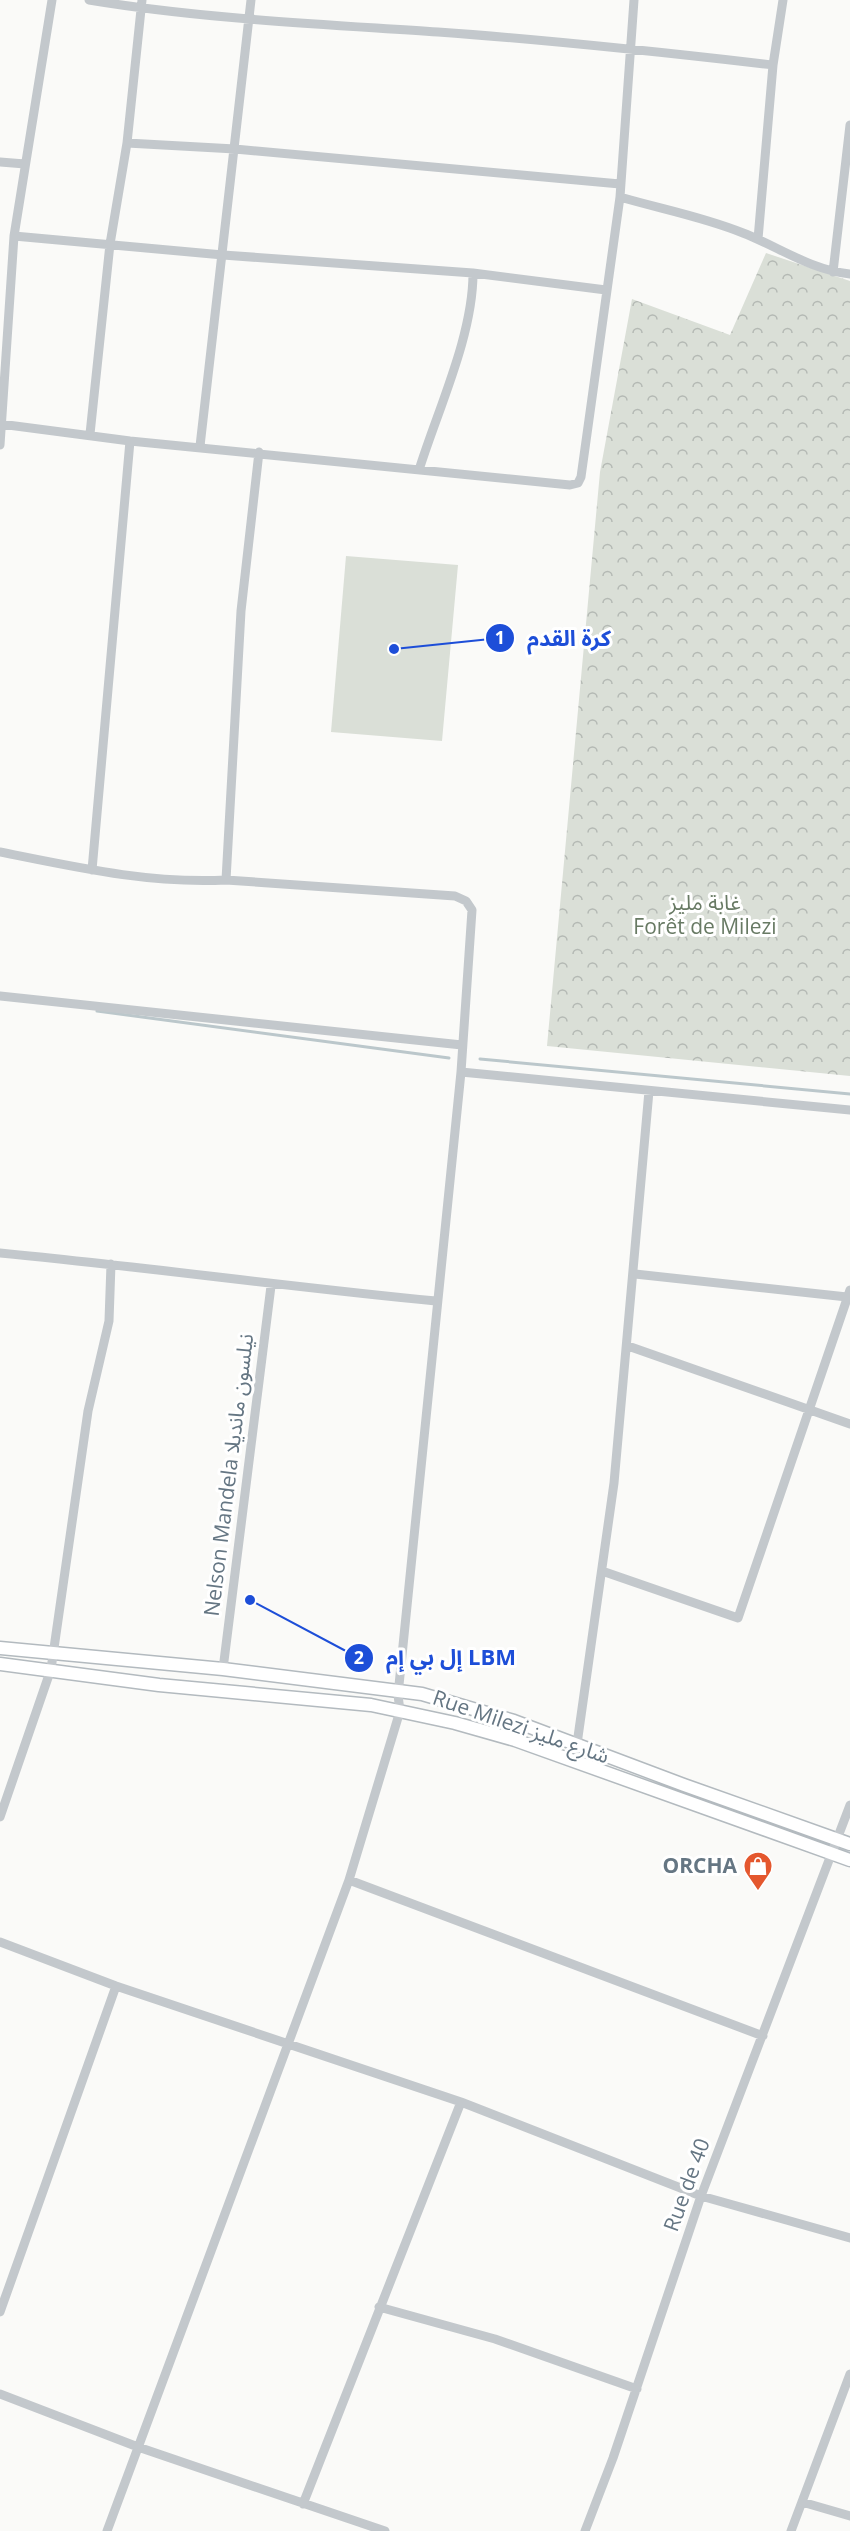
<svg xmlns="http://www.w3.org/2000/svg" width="850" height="2531" viewBox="0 0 850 2531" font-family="'Open Sans','Noto Sans Arabic',sans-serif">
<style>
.green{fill:#dadfd7}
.forest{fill:url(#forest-crowns)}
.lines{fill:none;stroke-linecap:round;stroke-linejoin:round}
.stream{stroke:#bbc7cb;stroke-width:3}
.secondary-casing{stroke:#b3babf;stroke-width:15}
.street{stroke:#c3c8cc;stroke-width:9}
.secondary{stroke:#fff;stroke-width:12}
.labels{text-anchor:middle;stroke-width:6;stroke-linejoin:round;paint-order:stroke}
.park-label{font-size:21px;fill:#687a64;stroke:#fff}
.street-label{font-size:21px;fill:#657683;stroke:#fff}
.poi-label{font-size:21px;font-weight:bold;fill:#657683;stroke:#fff;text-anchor:end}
.leader{fill:none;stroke:#1d4ed8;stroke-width:2}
.callout-dot{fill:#1d4ed8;stroke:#fff;stroke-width:2}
.mark-label{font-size:18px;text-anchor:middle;font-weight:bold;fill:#fff}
.callout-label{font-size:22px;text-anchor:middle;font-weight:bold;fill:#1d4ed8;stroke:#fff;stroke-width:6;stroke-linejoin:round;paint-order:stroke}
</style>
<defs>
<pattern id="forest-crowns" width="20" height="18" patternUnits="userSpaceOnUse" patternTransform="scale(1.5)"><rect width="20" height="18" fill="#dadfd7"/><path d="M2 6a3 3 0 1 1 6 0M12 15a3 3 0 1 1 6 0" fill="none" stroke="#b4b9b4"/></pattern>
</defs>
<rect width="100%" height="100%" fill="#fafaf8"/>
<!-- green -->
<path class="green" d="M 346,556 L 458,565 L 442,741 L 331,732 Z"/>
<!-- forest -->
<path class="forest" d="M 766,253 L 850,281 L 850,1076 L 547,1046 L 600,472 L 632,299 L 730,335 Z"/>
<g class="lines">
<!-- stream -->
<path class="stream" d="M 97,1011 L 449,1058
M 480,1059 L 850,1094"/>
<!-- secondary casing -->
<g class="secondary-casing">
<path id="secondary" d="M 0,1648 L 223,1669 L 422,1694 L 514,1721 L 684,1785 L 850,1844
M 0,1664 L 159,1685 L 371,1705 L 455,1723 L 515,1740 L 850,1860"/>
</g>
<!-- street -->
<path class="street" d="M 89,0 C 204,19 321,24 438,32 C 550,40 661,52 773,65
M 127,143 L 235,149 L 620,184
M 0,162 L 25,164
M 620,197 C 661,209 704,217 743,233 C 779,247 811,270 850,274
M 14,236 L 223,255 L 473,273 L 606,290
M 758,239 L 773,65 L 783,0
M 833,272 L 850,125
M 0,424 L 130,441 L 570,485 L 578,483 L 581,477 L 620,197 L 634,0
M 90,434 L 110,244 L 127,143 L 142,0
M 0,445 L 14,236 L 52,0
M 200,446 L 251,0
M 419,470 C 438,409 473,336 473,273
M 0,852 C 75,867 149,884 226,880 L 455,896 L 466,901 L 472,910 L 461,1072 L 398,1695 L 400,1711 L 349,1880 L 107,2531
M 92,870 L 130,441
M 226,880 L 241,611 L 259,452
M 0,996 L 462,1045
M 461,1072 L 850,1110
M 0,1253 C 146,1267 290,1287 436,1301
M 635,1274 L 847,1297
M 628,1346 L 850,1424
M 602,1571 L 738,1618 L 850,1290
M 223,1669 L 271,1286
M 577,1744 L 614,1483 L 649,1091
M 0,1817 L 51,1669 L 88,1411 L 109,1321 L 111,1264
M 349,1880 L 763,2036
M 0,1942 L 116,1986 L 461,2102 L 701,2196 L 850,2238
M 379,2307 L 495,2339 L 637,2389
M 0,2312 L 116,1986
M 0,2394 L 138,2447 L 385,2531
M 802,2502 L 850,2516
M 303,2504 L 461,2102
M 585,2531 L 613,2458 L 701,2196 L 850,1805
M 791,2531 L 850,2374"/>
<!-- secondary -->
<use href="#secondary" class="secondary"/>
</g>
<!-- icons -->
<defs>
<g id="shop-pin" transform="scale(1.5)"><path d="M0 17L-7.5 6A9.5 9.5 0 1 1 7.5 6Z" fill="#e4572e" stroke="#fff"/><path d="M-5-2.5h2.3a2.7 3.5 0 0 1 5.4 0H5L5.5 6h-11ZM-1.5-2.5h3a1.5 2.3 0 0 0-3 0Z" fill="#fff"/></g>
</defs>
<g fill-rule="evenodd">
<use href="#shop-pin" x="758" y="1866"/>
</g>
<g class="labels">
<!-- park labels -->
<g class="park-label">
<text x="705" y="910">غابة مليز<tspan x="705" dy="24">Forêt de Milezi</tspan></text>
</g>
<!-- street labels -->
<g class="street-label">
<text transform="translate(229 1475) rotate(-83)" y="7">Nelson Mandela نيلسون مانديلا</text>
<text transform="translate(521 1727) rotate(19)" y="7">Rue Milezi شارع مليز</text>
<text transform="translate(687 2185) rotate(-70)" y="7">Rue de 40</text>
</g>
<!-- poi labels -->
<g class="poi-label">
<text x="737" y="1873">ORCHA</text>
</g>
</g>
<!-- callouts -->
<path class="leader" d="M394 649L500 638M250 1600L359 1658"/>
<g class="callout-dot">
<circle cx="394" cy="649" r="6"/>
<circle cx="250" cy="1600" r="6"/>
<circle cx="500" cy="638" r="15"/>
<circle cx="359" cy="1658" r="15"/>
</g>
<g class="mark-label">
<text x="500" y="644">1</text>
<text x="359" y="1664">2</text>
</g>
<g class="callout-label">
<text x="569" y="646">كرة القدم</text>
<text x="451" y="1665">إل بي إم LBM</text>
</g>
</svg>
